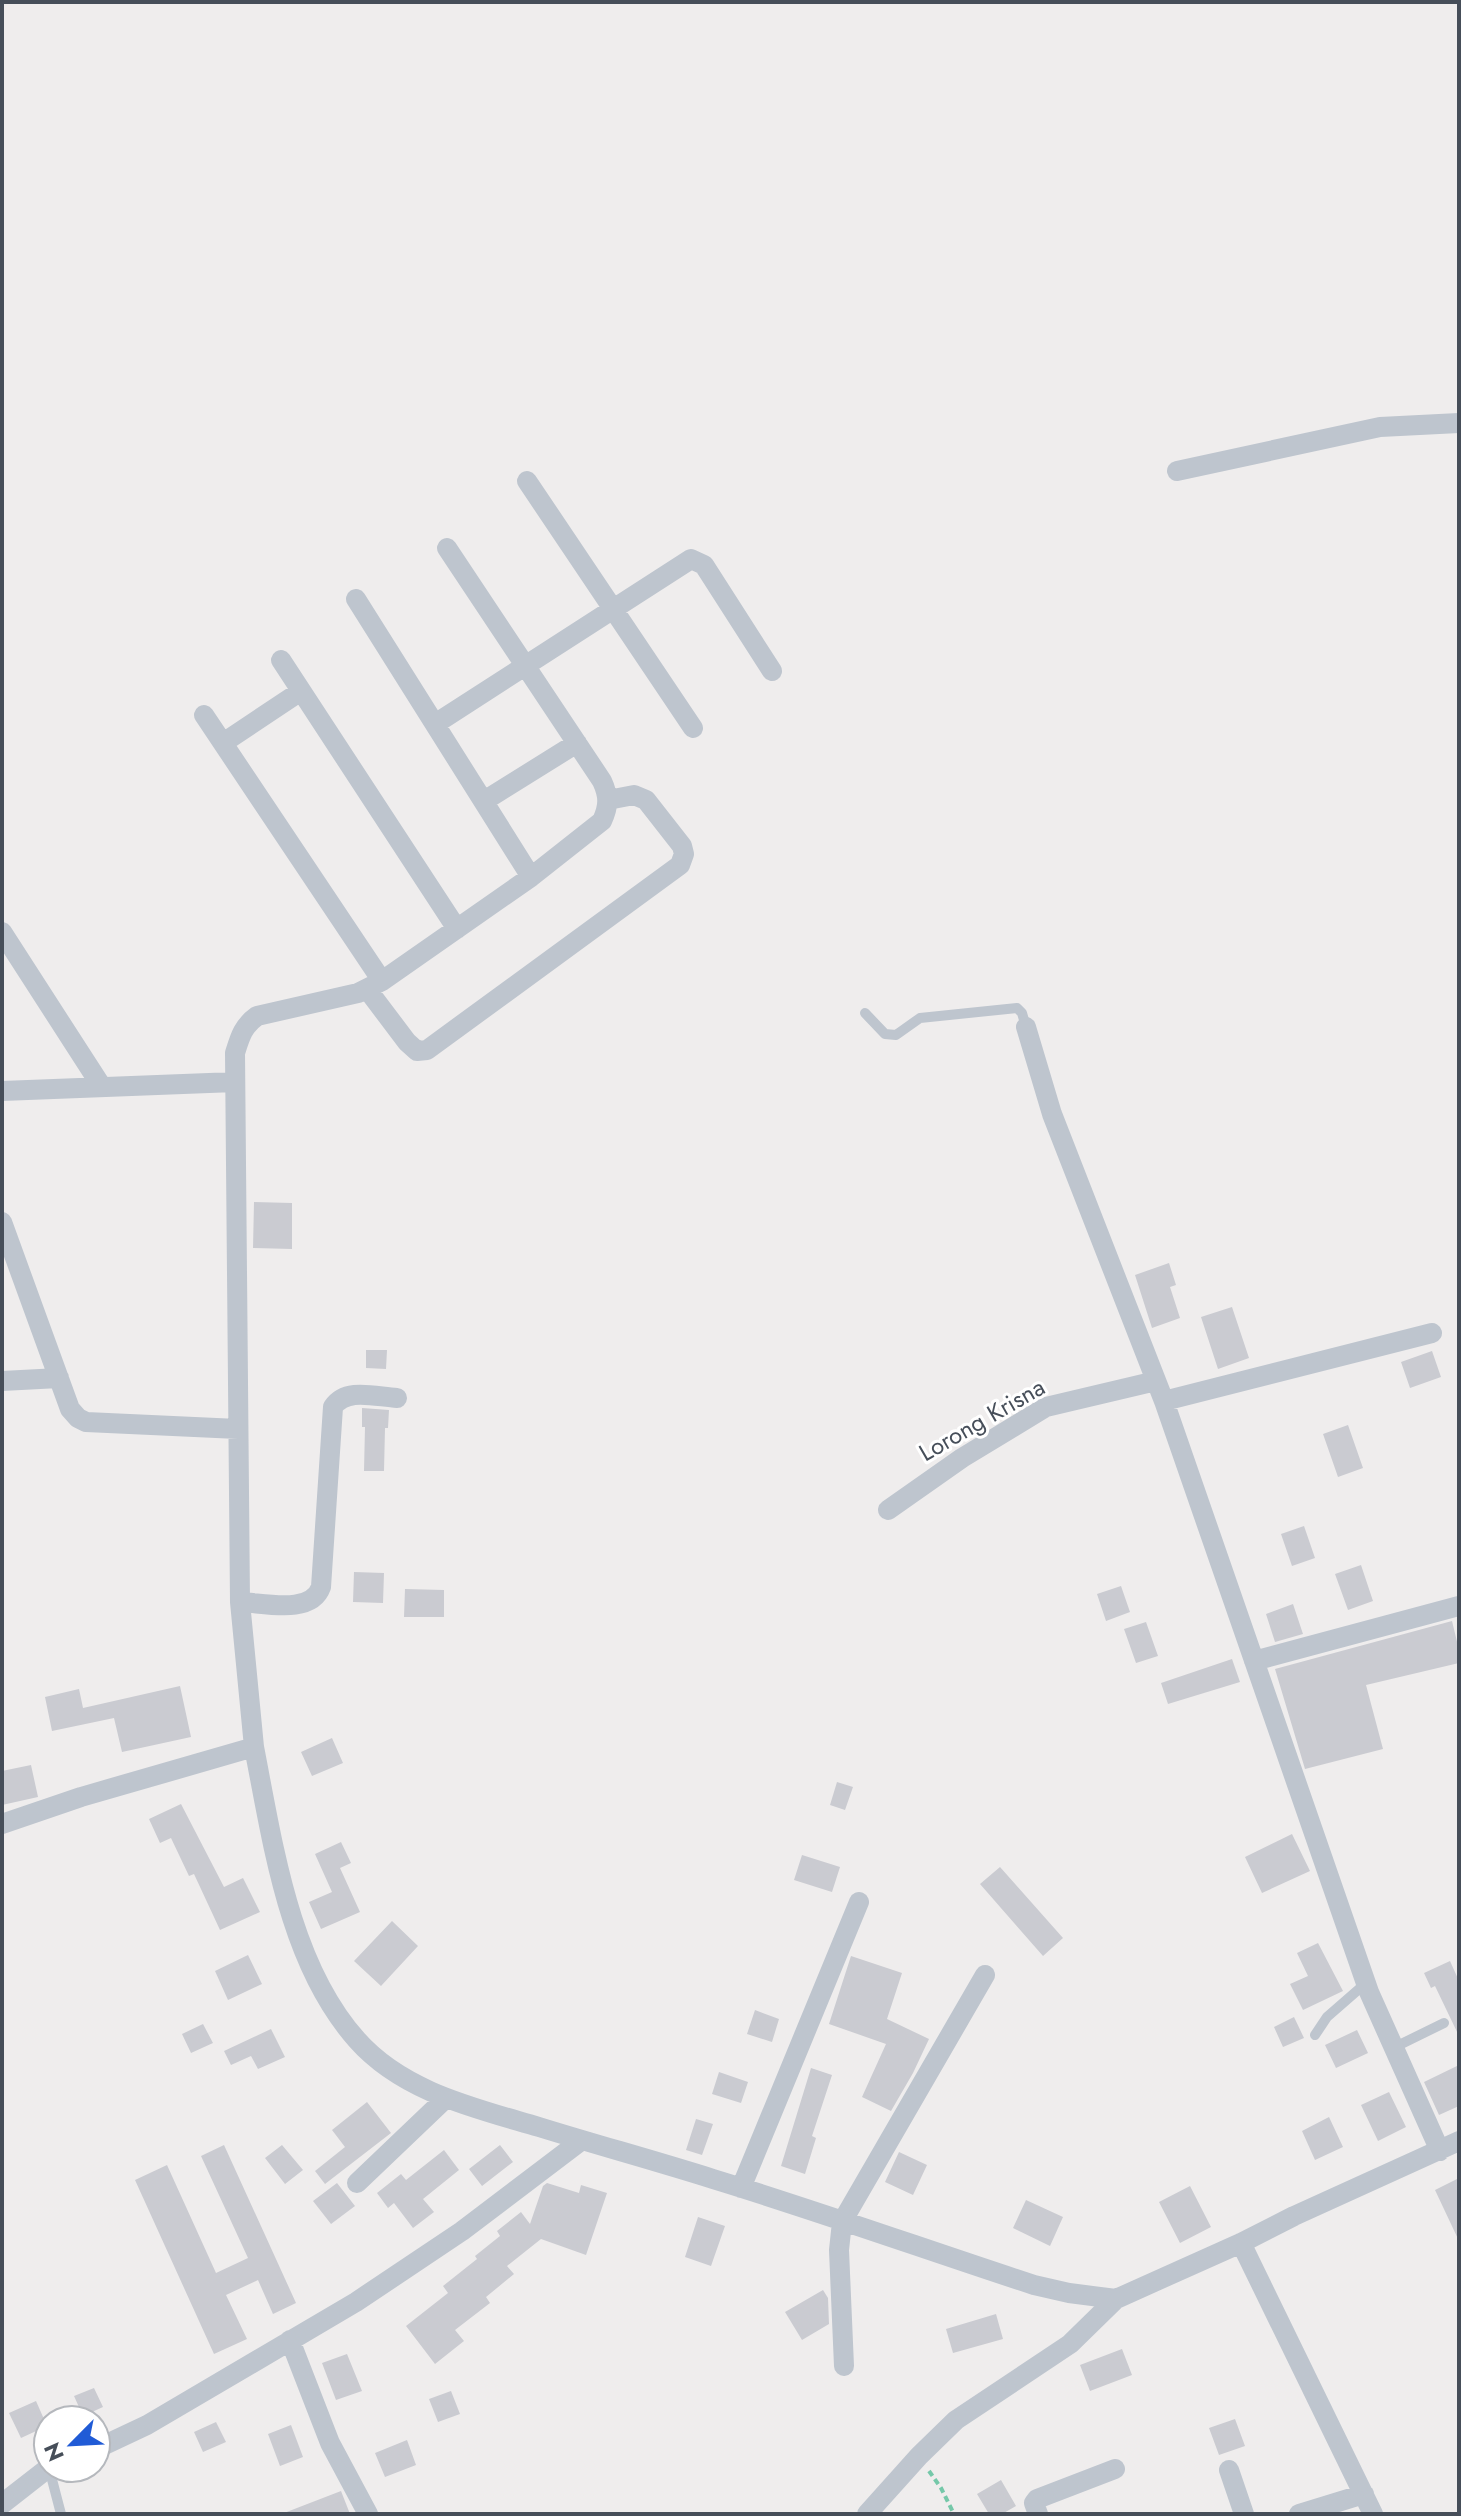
<svg xmlns="http://www.w3.org/2000/svg" width="1461" height="2516" viewBox="0 0 1461 2516" font-family="Jost,sans-serif">
<style>
.building{fill:#cacbd1}
.lines{fill:none;stroke-linecap:round;stroke-linejoin:round}
.path{stroke:#75c8a9;stroke-width:4;stroke-dasharray:6 4;stroke-linecap:butt}
.service{stroke:#bec5ce;stroke-width:10}
.minor{stroke:#bec5ce;stroke-width:20}
.labels{text-anchor:middle;stroke-width:6;stroke-linejoin:round;paint-order:stroke}
.street-label{font-size:24px;fill:#464e59;stroke:#fff}
</style>
<rect width="100%" height="100%" fill="#efeded"/>
<!-- building -->
<path class="building" d="M 254,1202 L 292,1203 L 292,1249 L 253,1248 Z
M 1169,1263 L 1176,1285 L 1170,1287 L 1180,1318 L 1152,1328 L 1135,1275 Z
M 1232,1307 L 1249,1358 L 1218,1369 L 1201,1317 Z
M 366,1350 L 387,1350 L 386,1369 L 366,1368 Z
M 1432,1351 L 1441,1377 L 1410,1388 L 1401,1362 Z
M 362,1408 L 389,1410 L 388,1428 L 385,1428 L 384,1471 L 364,1471 L 365,1427 L 362,1427 Z
M 1348,1425 L 1363,1468 L 1338,1477 L 1323,1434 Z
M 1304,1526 L 1315,1558 L 1292,1566 L 1281,1534 Z
M 1361,1565 L 1373,1601 L 1348,1610 L 1335,1574 Z
M 354,1572 L 384,1573 L 383,1603 L 353,1602 Z
M 1121,1586 L 1130,1612 L 1106,1621 L 1097,1594 Z
M 405,1589 L 444,1590 L 444,1617 L 404,1617 Z
M 1293,1604 L 1303,1634 L 1275,1642 L 1266,1614 Z
M 1452,1621 L 1459,1650 L 1459,1663 L 1366,1685 L 1383,1749 L 1305,1769 L 1275,1669 Z
M 1146,1622 L 1158,1656 L 1136,1663 L 1124,1629 Z
M 1232,1659 L 1240,1682 L 1168,1704 L 1161,1683 Z
M 180,1686 L 191,1737 L 122,1752 L 114,1718 L 52,1731 L 45,1697 L 79,1689 L 83,1708 Z
M 332,1738 L 343,1763 L 312,1776 L 301,1752 Z
M 31,1765 L 38,1797 L 2,1805 L 2,1771 Z
M 837,1782 L 853,1787 L 845,1810 L 830,1805 Z
M 181,1804 L 224,1887 L 243,1878 L 260,1912 L 220,1930 L 194,1874 L 189,1876 L 171,1838 L 160,1843 L 149,1819 Z
M 1292,1834 L 1310,1871 L 1262,1893 L 1245,1857 Z
M 341,1842 L 351,1863 L 340,1868 L 360,1912 L 321,1929 L 309,1902 L 332,1892 L 315,1854 Z
M 802,1855 L 840,1867 L 832,1892 L 794,1880 Z
M 1000,1867 L 1063,1938 L 1043,1956 L 980,1884 Z
M 392,1921 L 418,1946 L 381,1986 L 354,1961 Z
M 1318,1943 L 1343,1991 L 1303,2010 L 1290,1984 L 1308,1976 L 1297,1953 Z
M 248,1955 L 262,1984 L 228,2000 L 215,1971 Z
M 851,1956 L 902,1973 L 887,2019 L 929,2039 L 913,2073 L 891,2111 L 862,2097 L 886,2044 L 829,2024 Z
M 1450,1961 L 1459,1981 L 1459,2036 L 1435,1986 L 1431,1988 L 1424,1973 Z
M 755,2010 L 779,2019 L 772,2042 L 747,2034 Z
M 1294,2017 L 1304,2038 L 1283,2047 L 1274,2027 Z
M 203,2024 L 213,2043 L 191,2053 L 182,2034 Z
M 271,2029 L 285,2057 L 258,2069 L 251,2056 L 231,2065 L 224,2051 Z
M 1357,2030 L 1368,2053 L 1336,2068 L 1325,2045 Z
M 1459,2065 L 1459,2106 L 1439,2115 L 1424,2082 Z
M 811,2068 L 832,2075 L 812,2136 L 816,2138 L 805,2174 L 781,2166 Z
M 719,2072 L 748,2082 L 741,2103 L 712,2094 Z
M 1389,2092 L 1406,2127 L 1378,2141 L 1361,2105 Z
M 367,2102 L 391,2133 L 325,2184 L 315,2171 L 345,2147 L 332,2130 Z
M 1329,2117 L 1343,2147 L 1315,2160 L 1302,2131 Z
M 696,2119 L 713,2124 L 702,2155 L 686,2150 Z
M 224,2145 L 296,2303 L 273,2314 L 258,2280 L 226,2295 L 247,2339 L 214,2354 L 135,2180 L 167,2165 L 216,2273 L 248,2258 L 201,2156 Z
M 282,2145 L 303,2170 L 285,2184 L 265,2158 Z
M 500,2145 L 513,2162 L 482,2186 L 469,2169 Z
M 444,2150 L 459,2170 L 423,2199 L 434,2212 L 413,2228 L 394,2203 L 388,2208 L 377,2193 L 401,2174 L 406,2180 Z
M 899,2152 L 927,2165 L 913,2195 L 885,2182 Z
M 1459,2178 L 1459,2241 L 1435,2190 Z
M 337,2183 L 355,2206 L 331,2224 L 313,2201 Z
M 547,2183 L 579,2193 L 581,2185 L 607,2193 L 586,2255 L 541,2239 L 507,2266 L 514,2274 L 486,2297 L 490,2303 L 455,2330 L 464,2341 L 435,2364 L 406,2326 L 448,2293 L 443,2286 L 477,2259 L 475,2256 L 500,2236 L 497,2231 L 521,2212 L 530,2224 L 543,2186 Z
M 1190,2186 L 1211,2227 L 1180,2243 L 1159,2202 Z
M 1026,2200 L 1063,2217 L 1050,2246 L 1013,2228 Z
M 698,2217 L 725,2226 L 711,2266 L 685,2257 Z
M 823,2290 L 828,2298 L 829,2324 L 802,2340 L 785,2312 Z
M 996,2314 L 1003,2339 L 953,2353 L 946,2329 Z
M 1122,2349 L 1132,2375 L 1090,2391 L 1080,2365 Z
M 347,2354 L 362,2391 L 336,2400 L 322,2363 Z
M 94,2388 L 103,2407 L 83,2416 L 74,2396 Z
M 451,2391 L 460,2414 L 438,2422 L 429,2399 Z
M 36,2401 L 47,2426 L 21,2438 L 9,2413 Z
M 1235,2419 L 1245,2446 L 1219,2455 L 1209,2428 Z
M 216,2422 L 226,2442 L 203,2452 L 194,2432 Z
M 291,2425 L 303,2457 L 280,2466 L 268,2434 Z
M 407,2440 L 416,2465 L 385,2477 L 375,2453 Z
M 1001,2480 L 1016,2506 L 1002,2514 L 989,2514 L 977,2494 Z
M 341,2491 L 350,2514 L 285,2514 L 284,2513 Z"/>
<g class="lines">
<!-- path -->
<path class="path" d="M 929,2471 L 941,2488 L 954,2514"/>
<!-- service -->
<path class="service" d="M 865,1013 L 885,1034 L 896,1035 L 920,1018 L 1017,1008 L 1022,1013 L 1026,1027
M 1315,2035 L 1327,2017 L 1366,1983
M 1393,2048 L 1444,2023
M 49,2468 L 61,2514"/>
<!-- minor -->
<path class="minor" d="M 1177,471 L 1380,427 L 1459,423
M 527,481 L 693,728
M 356,599 L 531,877
M 281,660 L 457,929
M 204,715 L 382,981
M 435,724 L 691,559 L 704,565 L 772,671
M 223,743 L 301,691
M 484,801 L 577,743
M 2,932 L 102,1087
M 367,989 L 407,1042 L 417,1051 L 427,1050 L 680,865 L 684,854 L 682,846 L 646,800 L 634,795 L 608,800
M 1026,1027 L 1052,1114 L 1164,1401 L 1369,1992 L 1440,2151
M 2,1091 L 235,1082
M 2,1222 L 70,1409 L 78,1418 L 86,1422 L 238,1429
M 2,1381 L 59,1378
M 1164,1401 L 1432,1333
M 888,1510 L 962,1458 L 1046,1407 L 1156,1381
M 240,1602 C 265,1603 311,1615 321,1587 L 333,1407 C 346,1387 376,1397 397,1398
M 1254,1661 L 1459,1606
M 254,1747 L 240,1602 L 235,1053 C 240,1037 243,1026 257,1016 L 358,993 L 382,981 L 531,877 L 602,821 C 609,806 609,796 602,781 L 447,548
M 2,1824 L 81,1797 L 254,1747 C 273,1844 289,1964 357,2040 C 403,2092 475,2108 539,2127 C 597,2145 656,2161 713,2179 C 821,2212 927,2250 1034,2285 L 1069,2293 L 1116,2299 L 1241,2243 L 1294,2216 L 1459,2141
M 357,2183 L 445,2099
M 741,2188 L 859,1902
M 1241,2243 L 1373,2514
M 290,2340 L 330,2443 L 368,2514
M 844,2366 L 839,2250 L 842,2222 L 985,1975
M 96,2449 L 147,2425 L 356,2302 L 462,2231 L 582,2140
M 1229,2470 L 1244,2514
M 2,2504 L 48,2468
M 867,2514 L 919,2456 L 956,2420 L 1070,2344 L 1116,2299
M 1038,2514 L 1034,2503 L 1037,2499 L 1115,2469
M 1299,2514 L 1364,2494"/>
</g>
<g class="labels">
<!-- street labels -->
<g class="street-label">
<text transform="translate(982 1420) rotate(-30)" y="8">Lorong Krisna</text>
</g>
</g>
<!-- border -->
<rect width="1461" height="2516" fill="none" stroke="#464e59" stroke-width="8"/>
<!-- north arrow -->
<g transform="translate(72 2444) rotate(246)"><circle r="38" fill="#ffffff" stroke="#b5b8bd" stroke-width="2"/>
<path d="M0-6L14 30L0 20L-14 30Z" fill="#205bd6"/>
<text y="-12" font-size="22" font-weight="bold" text-anchor="middle" fill="#464e59">N</text>
</g>
</svg>
